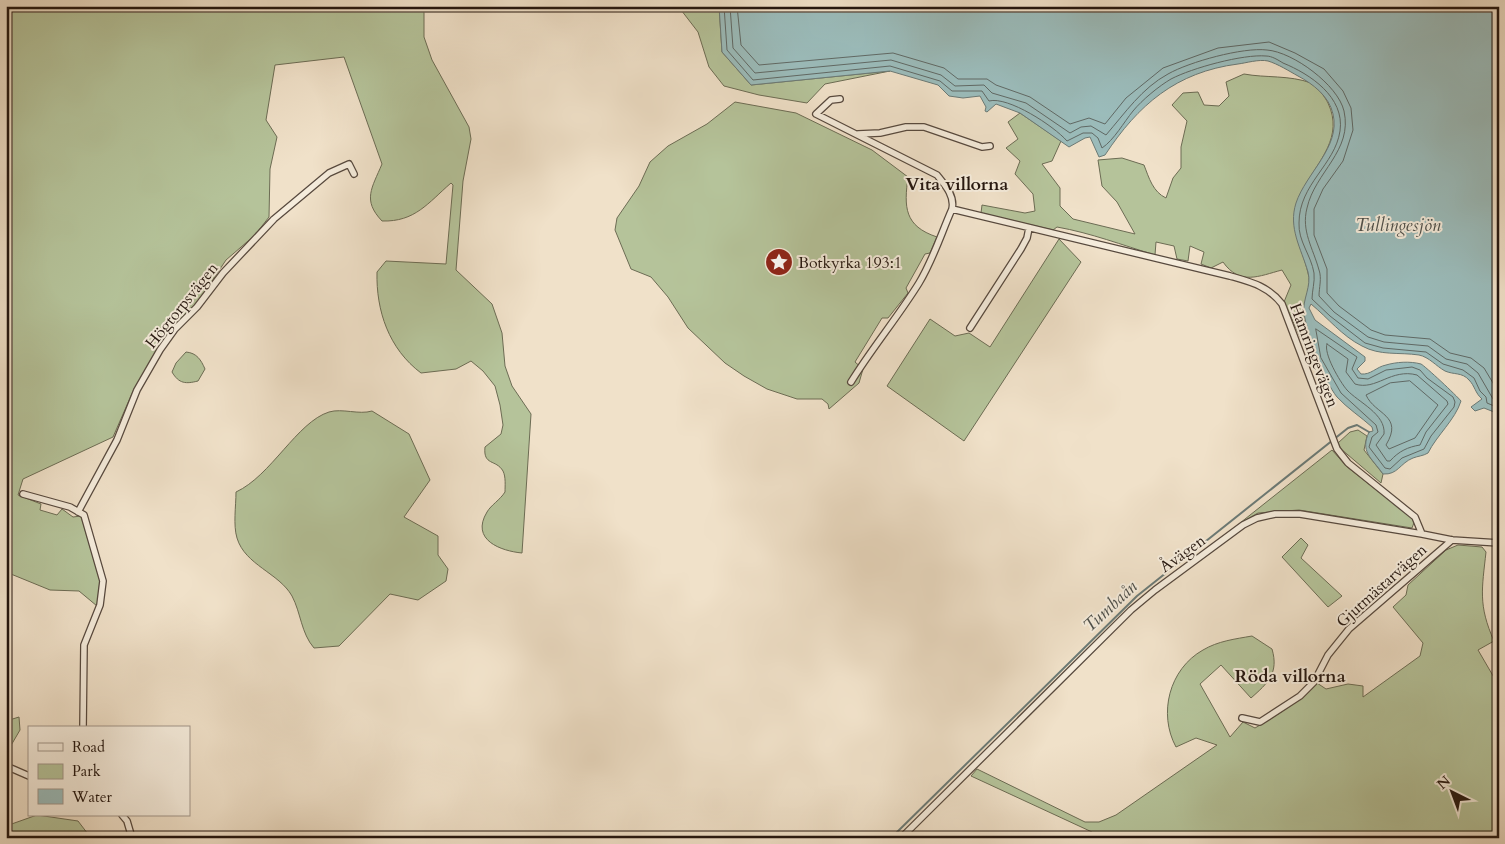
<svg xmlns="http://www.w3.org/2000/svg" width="1505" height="844" viewBox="0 0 1505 844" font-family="Cardo,serif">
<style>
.green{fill:#b5c39a;stroke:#6c6c54}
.water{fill:#9bbcbb;stroke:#6b7a76}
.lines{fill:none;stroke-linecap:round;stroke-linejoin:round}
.shore{stroke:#606965;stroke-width:1}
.stream{stroke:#6b7a76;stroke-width:2}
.street-casing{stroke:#57493e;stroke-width:8}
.street{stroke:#f5ecdc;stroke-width:5.5}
.labels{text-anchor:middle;stroke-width:4;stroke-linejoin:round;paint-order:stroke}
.poi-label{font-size:16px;fill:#24160f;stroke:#f5ecdc;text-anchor:start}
.street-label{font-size:16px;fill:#24160f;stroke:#f5ecdc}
.neighbourhood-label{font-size:18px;font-weight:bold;fill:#24160f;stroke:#f5ecdc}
.water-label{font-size:18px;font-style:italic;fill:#4e504b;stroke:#f5ecdc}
</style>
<rect width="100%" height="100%" fill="#f0e1c9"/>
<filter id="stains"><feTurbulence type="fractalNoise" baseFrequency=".004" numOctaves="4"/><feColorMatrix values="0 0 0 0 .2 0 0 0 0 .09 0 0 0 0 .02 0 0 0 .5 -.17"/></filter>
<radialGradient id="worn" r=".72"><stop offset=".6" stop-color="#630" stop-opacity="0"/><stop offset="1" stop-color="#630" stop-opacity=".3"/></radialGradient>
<!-- green -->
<path class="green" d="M 6,6 L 424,6 L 424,37 L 432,60 L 469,127 L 471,139 L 463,181 L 456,270 L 492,304 L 502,333 L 505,366 L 512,386 L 531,414 L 522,553 C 501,551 470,540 487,512 C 491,505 500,500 505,492 C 505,486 506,477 503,471 C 496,459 483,466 485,447 L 501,434 L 503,425 L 500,405 L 495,386 L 483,371 L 471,361 L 456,369 L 421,373 C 389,349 376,311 377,272 L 386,261 L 446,264 L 453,185 L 451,183 C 428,203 415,222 382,221 C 362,200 372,188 382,164 L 344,57 L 275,65 L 266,120 L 277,137 L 270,169 L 269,217 L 255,235 L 226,260 L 198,302 L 156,352 L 134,389 L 113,437 L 23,479 L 18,495 L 41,504 L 40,510 L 57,515 L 62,509 L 73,517 L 81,516 L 100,581 L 97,606 L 79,591 L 50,590 L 6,572 Z
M 678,6 L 719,6 L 722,52 L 751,85 L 890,71 L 825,84 L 807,103 L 759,95 L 724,86 L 709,67 L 698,32 Z
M 1244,74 C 1265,78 1290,75 1311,83 C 1317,86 1325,97 1328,103 C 1344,137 1319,160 1303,189 C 1301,195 1297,200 1296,207 C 1291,235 1302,247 1308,273 C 1312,285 1305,298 1304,310 C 1303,319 1308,331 1310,340 L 1301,339 L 1284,302 L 1291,285 L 1282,270 C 1259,276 1240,286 1223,262 L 1211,268 L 1201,264 L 1204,252 L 1190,246 L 1188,261 L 1177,259 L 1174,246 L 1156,242 L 1155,255 C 1122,245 1091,233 1057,227 L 1053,230 L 981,213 L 982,205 L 1025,213 L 1035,211 L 1033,194 L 1015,174 L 1020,161 L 1006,148 L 1018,139 L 1008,122 L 1020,113 L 1061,141 L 1052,161 L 1042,164 L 1060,188 L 1060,206 L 1073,219 L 1135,234 L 1117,202 L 1102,186 L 1098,160 L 1122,158 L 1144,165 C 1149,178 1153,192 1166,198 L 1173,178 L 1181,168 L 1181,147 L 1187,121 L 1172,105 L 1183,93 L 1198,92 L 1204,105 L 1219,106 L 1229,96 L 1226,82 Z
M 735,102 L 796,113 L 872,150 L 908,177 C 904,207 904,226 937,237 L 930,253 L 925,254 L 906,288 L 908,293 L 888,318 L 882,318 L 855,362 L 863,369 L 859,383 L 829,409 L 828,404 L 822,399 L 797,399 L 767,389 L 744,376 L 725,363 L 688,328 L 668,297 L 651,277 L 631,269 L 615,230 L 617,218 L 639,186 L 650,162 L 668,146 L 707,124 Z
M 1059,239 L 1081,262 L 964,441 L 887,386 L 930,319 L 955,336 L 969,333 L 990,347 Z
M 186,352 C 197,353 201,360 205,369 L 198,381 C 186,384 179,384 172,372 L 176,363 Z
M 372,411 L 409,434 L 430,480 L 404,517 L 438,536 L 438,555 L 448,569 L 446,581 L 418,600 L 390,594 L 339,646 L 314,648 C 301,633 301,613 292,596 C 279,573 245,565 237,538 C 233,525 236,506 236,492 C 271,476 297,422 329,412 C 342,408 359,415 372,411 Z
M 1358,430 L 1367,436 L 1364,450 L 1383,474 L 1381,483 L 1341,449 L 1338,443 L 1350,432 Z
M 1332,450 L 1347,467 L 1415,520 L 1412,528 L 1299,510 L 1258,513 L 1240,523 Z
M 1301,538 L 1308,545 L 1301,558 L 1342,596 L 1328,607 L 1282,557 Z
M 1458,545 L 1482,547 L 1486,552 C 1482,589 1478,605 1494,641 L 1478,650 L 1499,686 L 1499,838 L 1094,838 L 1092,832 L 971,776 L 977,769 L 1085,822 L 1099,822 L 1116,815 L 1217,745 L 1196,738 L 1176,747 C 1158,714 1169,669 1203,650 C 1218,641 1235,639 1252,636 L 1272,649 C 1279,673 1268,683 1251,698 L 1221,665 L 1200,684 L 1230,737 L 1243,722 L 1255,728 C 1278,715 1298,702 1317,683 L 1326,689 L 1348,684 L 1363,686 L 1363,697 L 1420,656 L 1423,643 L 1393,607 L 1406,595 L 1408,585 L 1446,550 Z
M 19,717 L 20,730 L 6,754 L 6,721 Z
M 37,815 L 78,821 L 91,838 L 6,838 L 6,826 Z"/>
<!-- water -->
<path class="water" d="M 719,6 L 1499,6 L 1499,414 L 1484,408 L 1475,411 L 1471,407 L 1482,399 C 1475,393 1475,386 1469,380 C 1462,372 1454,375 1445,371 C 1436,366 1429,357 1419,355 C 1399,352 1380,356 1362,346 C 1342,336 1328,318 1311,304 L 1309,308 L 1315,320 L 1365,357 L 1365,361 L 1357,369 L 1361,374 C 1371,375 1376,367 1386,365 C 1396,362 1410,361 1421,364 C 1425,366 1457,396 1461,401 C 1455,420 1437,435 1428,453 C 1423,456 1418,456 1413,458 C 1400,463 1398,475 1383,474 C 1371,457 1360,452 1369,432 L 1373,431 L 1372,427 C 1361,417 1347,408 1337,397 C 1324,381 1307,334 1304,313 C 1302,300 1312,286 1308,272 C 1301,248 1288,228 1296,203 C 1306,173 1341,147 1333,114 C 1329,96 1313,84 1298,76 C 1289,71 1278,64 1268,61 C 1259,59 1246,63 1238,64 C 1176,72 1138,105 1105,155 L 1099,157 L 1090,137 L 1085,138 L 1069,147 L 1020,113 L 996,104 L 987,112 L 985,111 L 986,107 L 980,96 L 963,98 L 949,96 L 938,85 L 890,71 L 751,85 L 722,52 Z"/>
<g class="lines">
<!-- shore -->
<path class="shore" d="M 724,6 L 727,50 L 753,80 L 890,66 L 940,81 L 952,91 L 982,91 L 989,101 C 1008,96 1054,126 1067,141 L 1083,133 L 1092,133 L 1098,138 L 1102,148 C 1114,140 1124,122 1133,111 C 1142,100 1159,86 1171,79 C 1192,68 1243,54 1266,56 C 1272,56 1278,60 1283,63 C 1310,74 1345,97 1340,131 C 1335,165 1299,184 1299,223 C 1298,241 1311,255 1314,273 C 1315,282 1312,291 1312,299 L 1330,316 L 1365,343 L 1383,348 L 1426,352 L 1443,364 L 1463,370 L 1474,378 L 1480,391 L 1486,397 L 1487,403 L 1499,408
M 730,6 L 733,48 L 755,73 L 891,60 L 941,75 L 955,86 L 984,85 L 992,93 L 1026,103 L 1070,133 L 1081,127 L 1091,126 L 1106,135 C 1125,113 1142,88 1168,74 C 1189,62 1243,47 1267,50 C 1293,52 1338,85 1344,111 C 1353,151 1315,172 1307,208 C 1301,231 1313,248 1319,270 C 1322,278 1319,288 1319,296 L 1334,312 L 1368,337 L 1384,342 L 1428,346 L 1446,359 L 1467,364 L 1478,373 L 1493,399 L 1499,402
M 737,6 L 741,45 L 759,65 L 893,53 L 944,68 L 958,79 L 987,79 L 996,85 L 1030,97 L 1070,124 L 1089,118 L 1105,124 L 1126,98 L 1163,68 L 1218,48 L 1269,42 L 1295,53 L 1324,69 L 1343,91 L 1351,108 L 1353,130 L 1343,161 L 1323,189 L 1314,209 L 1314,235 L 1327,269 L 1327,293 L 1339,306 L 1371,330 L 1385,335 L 1430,339 L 1450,353 L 1471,358 L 1484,368 L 1499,393
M 1316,329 L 1357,357 L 1352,369 L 1358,378 L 1368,379 L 1386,370 L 1412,367 L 1420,370 L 1427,378 L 1453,397 L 1455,402 L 1454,407 L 1431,436 L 1424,449 L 1402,458 L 1390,469 L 1385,468 L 1369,447 L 1372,437 L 1378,432 L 1376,425 L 1341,393 L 1321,358 Z
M 1327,344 L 1348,359 L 1346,372 L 1355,384 C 1376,391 1391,368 1417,375 L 1447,401 L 1448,404 L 1426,432 L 1420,445 C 1408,447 1399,451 1390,461 L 1387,461 L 1376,445 L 1384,434 C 1386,414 1358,402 1347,390 C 1340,382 1323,353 1327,344 Z
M 1410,381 L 1438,405 L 1415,438 L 1389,449 L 1386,445 C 1404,415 1375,415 1366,395 L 1390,383 Z"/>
<!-- stream -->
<path class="stream" d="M 891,838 L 1137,596 L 1348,428 L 1357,425 L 1369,432"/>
<!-- street casing -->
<g class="street-casing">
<path id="street" d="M 840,99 L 831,100 L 816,114 L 937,175 C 945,185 955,196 952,209 L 1230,276 C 1251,282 1268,286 1282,304 L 1337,449 L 1348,463 L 1415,517 L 1422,534 L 1452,540 L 1499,543
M 858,134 L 880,133 L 906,127 L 924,127 L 982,147 L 990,146
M 970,328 L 1021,249 L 1027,238 L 1029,228
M 851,382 C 872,348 898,317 919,283 C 933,260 941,234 952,209
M 23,494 L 70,507 L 84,515 L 103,581 L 100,605 L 84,645 L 83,728
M 78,512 L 117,440 L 137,390 L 160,350 L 175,329 L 197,307 L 223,273 L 274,219 L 329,173 L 349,164 L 354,174
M 1242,718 L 1260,722 L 1300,696 L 1314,682 L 1328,655 L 1349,629 L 1452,540
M 6,766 L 29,776
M 122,815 L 127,821 L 132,838
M 901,838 L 1131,610 L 1155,590 L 1243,525 L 1257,518 L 1275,514 L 1300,514 L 1422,534"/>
</g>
<!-- street -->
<use href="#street" class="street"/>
</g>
<!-- icons -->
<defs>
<g id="sight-disc" transform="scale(1.4375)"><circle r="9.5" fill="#8f2418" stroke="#f5ecdc"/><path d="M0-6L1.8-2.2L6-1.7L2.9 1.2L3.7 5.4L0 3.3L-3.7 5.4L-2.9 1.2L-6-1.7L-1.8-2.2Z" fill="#fff"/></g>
</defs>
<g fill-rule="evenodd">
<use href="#sight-disc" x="779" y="262"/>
</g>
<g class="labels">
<!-- poi labels -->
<g class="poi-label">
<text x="798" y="268">Botkyrka 193:1</text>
</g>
<!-- street labels -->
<g class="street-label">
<text transform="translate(181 305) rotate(-51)" y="6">Högtorpsvägen</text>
<text transform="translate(1315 355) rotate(69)" y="6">Hamringevägen</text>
<text transform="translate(1182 553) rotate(-36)" y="6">Åvägen</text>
<text transform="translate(1381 585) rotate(-42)" y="6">Gjutmästarvägen</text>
</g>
<!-- neighbourhood labels -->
<g class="neighbourhood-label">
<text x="957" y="190">Vita villorna</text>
<text x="1290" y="682">Röda villorna</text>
</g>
<!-- water labels -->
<g class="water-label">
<text x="1398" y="231">Tullingesjön</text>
<text transform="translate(1110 606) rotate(-43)" y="6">Tumbaån</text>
</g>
</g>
<!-- margin -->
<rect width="1505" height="844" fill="none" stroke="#f0e1c9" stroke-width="25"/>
<rect x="8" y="8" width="1490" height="829" fill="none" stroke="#24160f" stroke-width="2.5"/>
<rect x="12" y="12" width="1480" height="819" fill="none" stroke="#24160f"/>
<!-- legend -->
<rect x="28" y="726" width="162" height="90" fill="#f5ecdc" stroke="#a1968a"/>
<rect x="38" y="743" width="25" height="8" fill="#f5ecdc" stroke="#a1968a"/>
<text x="72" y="752" font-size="15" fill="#24160f">Road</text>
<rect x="38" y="764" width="25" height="15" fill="#b5c39a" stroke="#a1968a"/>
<text x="72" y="776" font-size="15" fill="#24160f">Park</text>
<rect x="38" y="789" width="25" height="15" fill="#9bbcbb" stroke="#a1968a"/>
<text x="72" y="802" font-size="15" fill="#24160f">Water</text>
<!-- north arrow -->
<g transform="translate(1452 792) rotate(318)" stroke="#f5ecdc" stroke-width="4" paint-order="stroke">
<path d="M0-4L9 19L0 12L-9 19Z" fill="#24160f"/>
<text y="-8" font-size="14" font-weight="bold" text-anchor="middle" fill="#24160f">N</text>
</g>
<rect width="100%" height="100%" filter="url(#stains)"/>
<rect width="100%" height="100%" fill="url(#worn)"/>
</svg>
